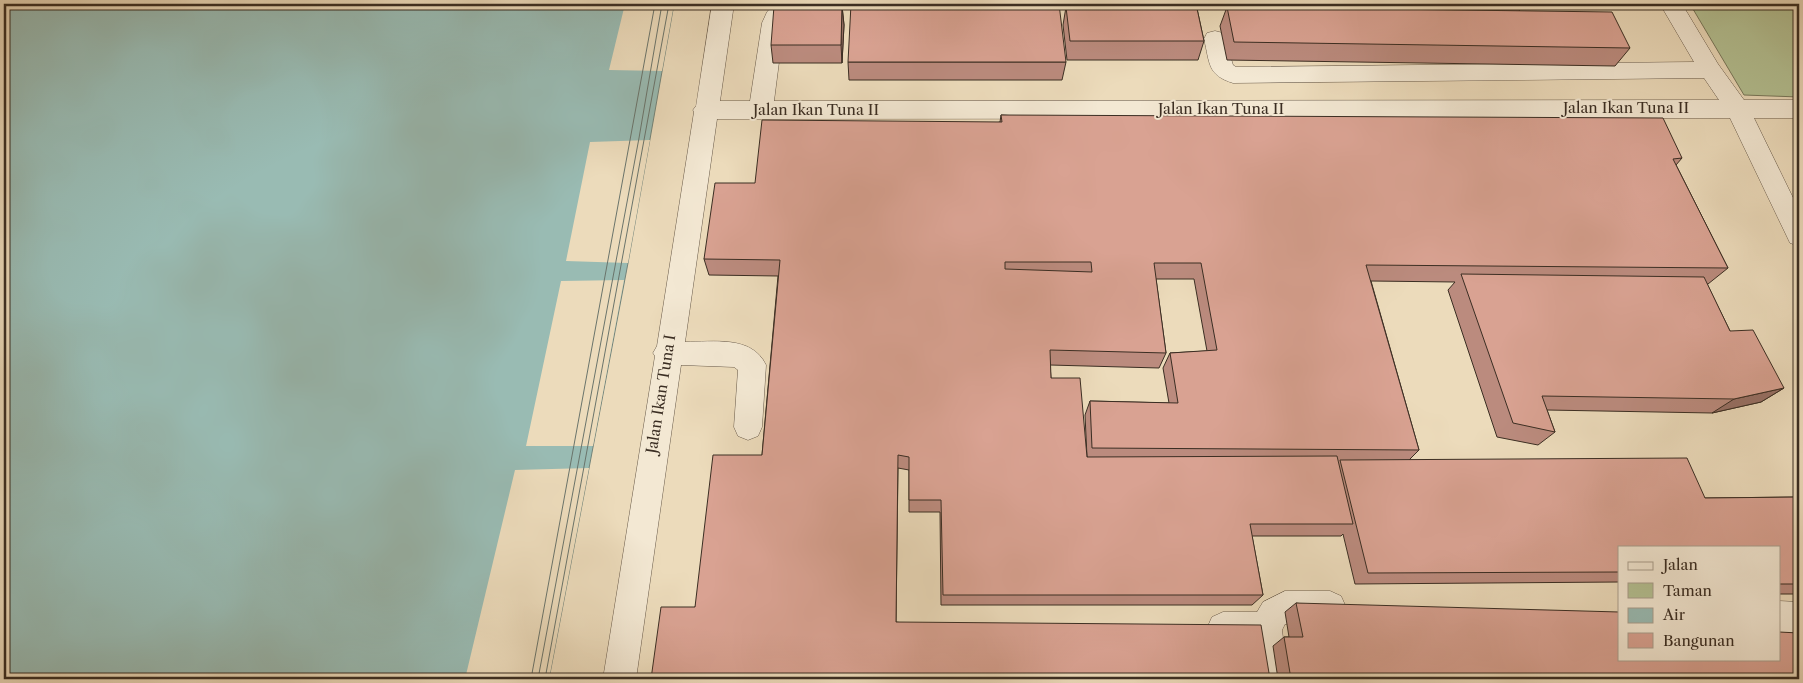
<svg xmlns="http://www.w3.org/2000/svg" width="1803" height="683" viewBox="0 0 1803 683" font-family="'Libre Caslon Text',serif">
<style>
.green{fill:#b4c193;stroke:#78785b}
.water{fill:#99bbb3;stroke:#738379}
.pier{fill:#ecdbbb}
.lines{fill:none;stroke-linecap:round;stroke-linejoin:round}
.shore{stroke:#6a746b;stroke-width:1}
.minor-casing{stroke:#675949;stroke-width:1}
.minor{fill:#f3e8d3;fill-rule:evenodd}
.wall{fill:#bb8b7e;stroke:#3b2e23;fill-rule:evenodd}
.shaded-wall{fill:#987166;stroke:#3b2e23}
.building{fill:#d9a292;stroke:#3b2e23;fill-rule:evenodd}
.labels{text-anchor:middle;stroke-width:4;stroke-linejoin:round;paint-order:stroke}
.street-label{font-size:15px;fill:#3b2e23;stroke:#f3e8d3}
</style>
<rect width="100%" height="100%" fill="#ecdbbb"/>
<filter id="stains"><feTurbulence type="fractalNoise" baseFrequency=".004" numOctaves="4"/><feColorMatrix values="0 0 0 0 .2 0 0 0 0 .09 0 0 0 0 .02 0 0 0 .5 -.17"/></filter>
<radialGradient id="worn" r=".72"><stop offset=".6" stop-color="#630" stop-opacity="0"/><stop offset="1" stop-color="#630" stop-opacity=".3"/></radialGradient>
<!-- green -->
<path class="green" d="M 1690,4 L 1799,4 L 1799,97 L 1744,95 Z"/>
<!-- water -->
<path class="water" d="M 4,4 L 674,4 L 628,263 L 549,679 L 4,679 Z"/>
<!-- pier -->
<path class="pier" d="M 625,4 L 674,4 L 662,71 L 609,70 Z
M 650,140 L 628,263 L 566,261 L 590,142 Z
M 624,280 L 593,446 L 526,446 L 561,281 Z
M 589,468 L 549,679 L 465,679 L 515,470 Z"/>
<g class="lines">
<!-- shore -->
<path class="shore" d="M 531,679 L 655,4
M 538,679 L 639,138 L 662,4
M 545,679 L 669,4"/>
<!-- minor casing -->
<g class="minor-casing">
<path id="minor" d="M 712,4 L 734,4 L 720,101 L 750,101 L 762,23 L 767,12 L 774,4 L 797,4 L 784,23 L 774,101 L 1719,100 L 1704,78 L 1233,83 C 1207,75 1210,63 1204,39 L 1207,33 L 1215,31 L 1223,33 L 1233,65 L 1236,67 L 1694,62 L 1660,4 L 1682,4 L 1718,64 L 1744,100 L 1799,100 L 1799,118 L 1754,118 L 1799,210 L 1799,246 L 1790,243 L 1730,118 L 717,119 L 685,342 C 713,342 752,335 766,365 L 762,427 L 758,436 L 748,440 L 738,436 L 734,427 L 738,370 L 734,367 L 681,365 L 636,679 L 603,679 L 655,356 L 653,353 L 657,346 L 694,112 L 693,110 L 696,106 Z
M 1285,591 L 1330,591 L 1341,596 L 1346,607 L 1341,618 L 1330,623 L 1285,624 L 1282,630 L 1288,679 L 1256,679 L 1252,644 L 1223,644 L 1212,639 L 1207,628 L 1212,617 L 1223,612 L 1257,612 L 1263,602 Z
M 1779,601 L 1799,602 L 1799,634 L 1779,633 Z"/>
</g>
<!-- minor -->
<use href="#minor" class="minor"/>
</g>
<!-- wall -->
<path class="wall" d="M 1104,4 L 1196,4 L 1204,41 L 1198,60 L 1067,60 L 1063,25 L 1066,7 L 1104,7 Z
M 1258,4 L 1354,4 L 1355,6 L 1354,9 L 1433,10 L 1430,4 L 1524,4 L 1519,11 L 1630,48 L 1615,66 L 1227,60 L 1220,26 L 1227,7 L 1259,8 Z
M 842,6 L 844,25 L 842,63 L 773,63 L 771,45 Z
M 848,62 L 1066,62 L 1062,80 L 849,80 Z
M 1001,115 L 1682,158 L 1676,165 L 1728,268 L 1708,284 L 1707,284 L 1730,331 L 1784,388 L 1761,402 L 1712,413 L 1547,410 L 1555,432 L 1538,445 L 1497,437 L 1448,290 L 1455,282 L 1371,281 L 1419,450 L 1409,460 L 1705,498 L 1799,497 L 1799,594 L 1779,594 L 1779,547 L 1619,547 L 1619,582 L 1355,584 L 1343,534 L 1341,536 L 1252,536 L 1263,595 L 1252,605 L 941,605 L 940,512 L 909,512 L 909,470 L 898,468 L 896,622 L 1270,679 L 695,607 L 762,455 L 778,276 L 709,275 L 704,259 L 755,183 L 1000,122 ZM 1156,279 L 1194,279 L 1207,351 L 1170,353 L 1163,368 L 1169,403 L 1090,401 L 1085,415 L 1087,457 L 1051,378 L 1050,365 L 1159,368 L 1166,353 Z
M 1296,603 L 1799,679 L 1278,679 L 1273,646 L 1284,637 L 1289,637 L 1285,612 Z"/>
<!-- shaded-wall -->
<path class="shaded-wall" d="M 842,6 L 844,25 L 842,63 L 841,45 Z
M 1784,388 L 1761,402 L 1712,413 L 1734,399 Z"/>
<!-- building -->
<path class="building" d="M 851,4 L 1059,4 L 1066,62 L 848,62 Z
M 1111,4 L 1196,4 L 1204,41 L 1070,41 L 1066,7 L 1111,7 Z
M 1270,4 L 1354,4 L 1355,6 L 1271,6 Z
M 774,6 L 842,6 L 841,45 L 771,45 Z
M 1227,7 L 1612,12 L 1630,48 L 1234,42 Z
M 1001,115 L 1663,118 L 1682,158 L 1673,159 L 1728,268 L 1366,265 L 1419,450 L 1092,448 L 1090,401 L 1178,403 L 1170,353 L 1217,350 L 1201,263 L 1154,263 L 1166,353 L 1050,350 L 1051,378 L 1080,378 L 1087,457 L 1337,456 L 1353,524 L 1250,524 L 1263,595 L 943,595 L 941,500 L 909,500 L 909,457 L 898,455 L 896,622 L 1261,625 L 1270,679 L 651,679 L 661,607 L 695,607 L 713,455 L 762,455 L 780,260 L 704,259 L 715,183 L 755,183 L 762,120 L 1002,122 ZM 1005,262 L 1091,262 L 1092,272 L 1005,269 Z
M 1461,274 L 1704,277 L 1730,331 L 1753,330 L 1784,388 L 1734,399 L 1542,396 L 1555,432 L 1513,423 Z
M 1687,458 L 1705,498 L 1799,497 L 1799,584 L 1779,584 L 1779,547 L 1619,547 L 1619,572 L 1368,573 L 1340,460 Z
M 1296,603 L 1619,612 L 1619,659 L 1779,659 L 1779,632 L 1799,633 L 1799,679 L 1291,679 L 1284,637 L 1303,637 Z"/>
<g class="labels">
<!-- street labels -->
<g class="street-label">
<text x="1626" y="113">Jalan Ikan Tuna II</text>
<text x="1221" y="114">Jalan Ikan Tuna II</text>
<text x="816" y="115">Jalan Ikan Tuna II</text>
<text transform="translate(661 394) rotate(-81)" y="5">Jalan Ikan Tuna I</text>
</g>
</g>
<!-- margin -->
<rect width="1803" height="683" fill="none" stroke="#ecdbbb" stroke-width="20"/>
<rect x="5" y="5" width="1793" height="673" fill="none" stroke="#3b2e23" stroke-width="2.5"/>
<rect x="10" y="10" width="1783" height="663" fill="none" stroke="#3b2e23"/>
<!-- legend -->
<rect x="1618" y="546" width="162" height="115" fill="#f3e8d3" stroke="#a99e8d"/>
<rect x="1628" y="562" width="25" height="8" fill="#f3e8d3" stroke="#a99e8d"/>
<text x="1663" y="570" font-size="15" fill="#3b2e23">Jalan</text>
<rect x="1628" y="583" width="25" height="15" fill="#b4c193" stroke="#a99e8d"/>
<text x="1663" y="596" font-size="15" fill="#3b2e23">Taman</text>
<rect x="1628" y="608" width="25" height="15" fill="#99bbb3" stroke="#a99e8d"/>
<text x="1663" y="620" font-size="15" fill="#3b2e23">Air</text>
<rect x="1628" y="633" width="25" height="15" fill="#d9a292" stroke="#a99e8d"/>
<text x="1663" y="646" font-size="15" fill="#3b2e23">Bangunan</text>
<rect width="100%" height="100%" filter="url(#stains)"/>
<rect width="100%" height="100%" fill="url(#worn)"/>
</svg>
